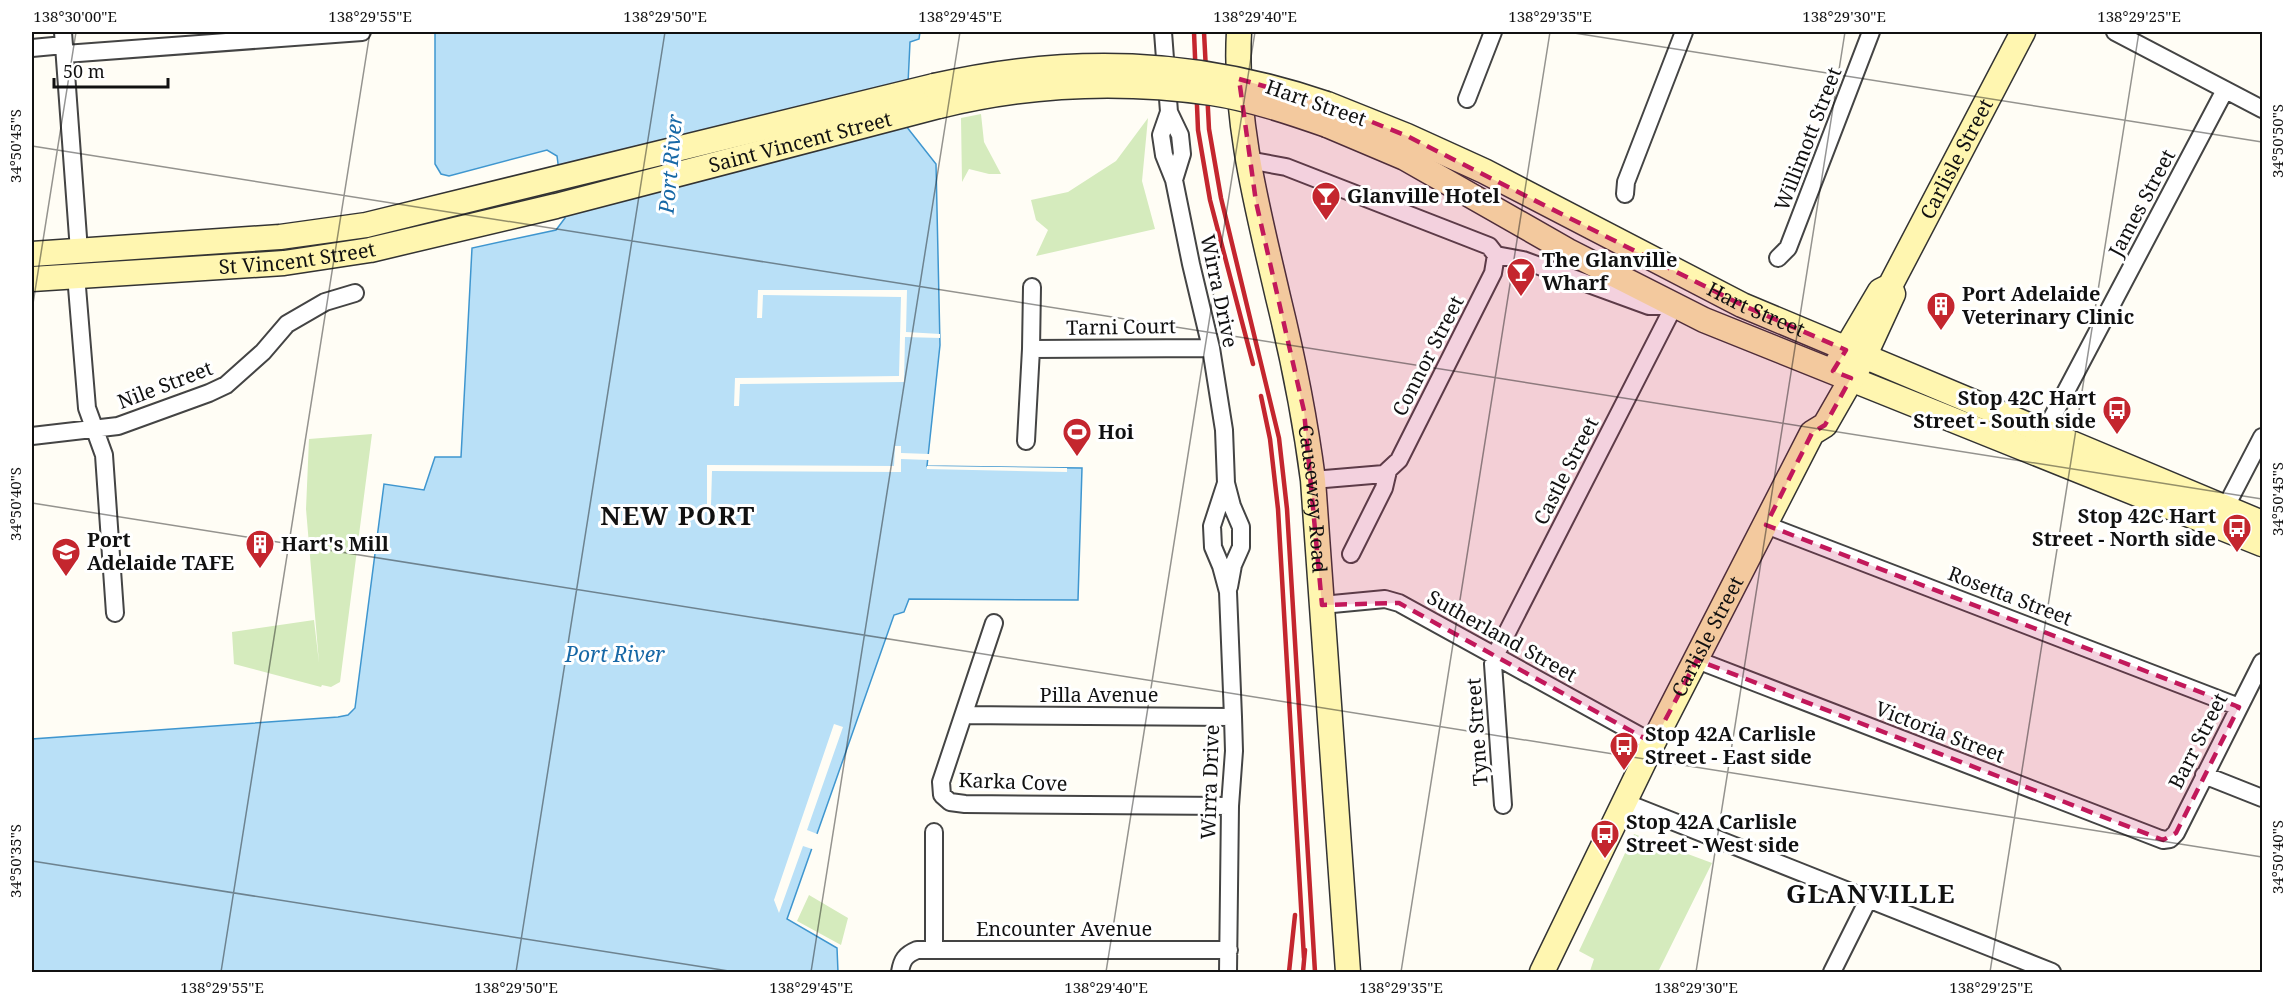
<svg xmlns="http://www.w3.org/2000/svg" width="2294" height="1004" viewBox="0 0 2294 1004" font-family="'Noto Serif',serif">
<style>
.green{fill:#d5ebbd}
.water{fill:#b9e0f7;stroke:#3f96cf;stroke-width:1.5}
.pier{fill:#fffdf5}
.lines{fill:none;stroke-linecap:round;stroke-linejoin:round}
.street-casing{stroke:#444;stroke-width:20}
.secondary-casing{stroke:#333;stroke-width:27}
.street{stroke:#fff;stroke-width:16}
.secondary{stroke:#fff6b0;stroke-width:24}
.rail{stroke:#c4262e;stroke-width:4.5}
.secondary-bridge-casing{stroke:#333;stroke-width:27;stroke-linecap:butt}
.secondary-bridge{stroke:#fff6b0;stroke-width:24}
.marked{fill:#c2185b;fill-opacity:0.2;stroke:#c2185b;stroke-width:4.5;stroke-dasharray:12 8;stroke-linejoin:round}
.ticks{fill:none;stroke:#111;stroke-width:1.5;stroke-opacity:0.45}
.labels{text-anchor:middle;stroke-width:6;stroke-linejoin:round;paint-order:stroke}
.street-label{font-size:20px;fill:#111;stroke:#fff}
.poi-label{font-size:20px;font-weight:bold;fill:#111;stroke:#fff;text-anchor:start}
.water-label{font-size:21px;font-style:italic;fill:#1768a6;stroke:#fff}
.district-label{font-size:26px;font-weight:bold;letter-spacing:1.5px;fill:#111;stroke:#fff}
.neatline{fill:none;stroke:#111;stroke-width:2}
.ticks-label{font-size:15px;text-anchor:middle;fill:#111}
</style>
<rect width="100%" height="100%" fill="#fffdf5"/>
<!-- green -->
<path class="green" d="M 981,114 L 984,142 L 1001,174 L 989,174 L 969,169 L 962,182 L 961,118 Z
M 1148,118 L 1142,181 L 1155,229 L 1036,256 L 1048,230 L 1036,220 L 1031,200 L 1068,192 L 1116,161 Z
M 372,434 L 340,682 L 331,687 L 322,685 L 321,687 L 234,664 L 232,632 L 314,620 L 319,663 L 306,509 L 309,439 Z
M 1634,834 L 1712,863 L 1658,972 L 1593,972 L 1590,971 L 1594,959 L 1579,951 Z
M 809,895 L 848,918 L 841,945 L 797,921 Z"/>
<!-- water -->
<path class="water" d="M 435,32 L 920,32 L 919,39 L 910,42 L 906,126 L 936,164 L 940,345 L 927,466 L 1082,468 L 1078,600 L 909,599 L 904,612 L 894,615 L 787,919 L 837,948 L 838,972 L 32,972 L 32,739 L 338,717 L 348,715 L 355,708 L 384,484 L 424,490 L 435,457 L 461,457 L 472,248 L 556,230 L 565,218 L 557,156 L 547,150 L 449,176 L 441,174 L 435,164 Z"/>
<!-- pier -->
<path class="pier" d="M 758,290 L 907,290 L 906,332 L 940,334 L 940,338 L 905,337 L 904,382 L 740,384 L 739,406 L 734,406 L 735,378 L 899,376 L 901,297 L 763,295 L 762,318 L 757,318 Z
M 895,446 L 901,446 L 901,453 L 929,454 L 929,460 L 901,459 L 901,472 L 712,471 L 711,505 L 707,505 L 707,465 L 894,466 Z
M 927,466 L 1067,468 L 1067,472 L 927,469 Z
M 834,724 L 843,727 L 807,830 L 820,835 L 815,850 L 803,846 L 779,913 L 774,900 Z"/>
<g class="lines">
<!-- street casing -->
<g class="street-casing">
<path id="street" d="M 63,32 L 79,251
M 1163,32 L 1169,112 L 1180,135 L 1182,154 L 1174,180
M 2115,32 L 2262,109
M 32,48 L 64,45
M 65,54 L 362,32
M 1467,99 L 1493,32
M 1169,112 L 1161,135 L 1164,155 L 1174,180 L 1191,264 L 1211,348 L 1224,430 L 1226,483 L 1232,506 L 1241,527 L 1241,547 L 1233,565 L 1229,587
M 1248,160 L 1286,167 L 1489,246 L 1496,255 L 1523,260 L 1649,306 L 1674,306 L 1495,656 L 1493,664 L 1503,805
M 1625,194 L 1626,182 L 1684,32
M 1778,258 L 1788,248 L 1871,32
M 76,275 L 87,408 L 104,455 L 115,613
M 1031,349 L 1211,348
M 2045,431 L 2225,90
M 32,436 L 118,426 L 209,393 L 226,385 L 263,352 L 287,324 L 325,302 L 355,293
M 1026,441 L 1031,349 L 1032,287
M 1313,480 L 1384,474 L 1399,460 L 1493,273 L 1496,255
M 1226,483 L 1212,526 L 1213,547 L 1221,566 L 1228,592 L 1233,717 L 1234,751 L 1230,806 L 1228,972
M 2221,516 L 2262,437
M 1766,525 L 2239,707
M 1351,554 L 1384,488 L 1388,471
M 1322,605 L 1385,599 L 1399,603 L 1653,743
M 994,623 L 941,782 L 942,795 L 950,802 L 965,804 L 1230,806
M 1697,660 L 2163,840 L 2170,839 L 2176,833 L 2262,662
M 964,715 L 1233,717
M 2204,775 L 2262,798
M 1624,802 L 2052,972
M 934,950 L 934,832
M 900,972 C 902,960 905,955 917,950 L 1229,950
M 1832,972 L 1869,898"/>
</g>
<!-- secondary casing -->
<g class="secondary-casing">
<g id="secondary">
<path id="s1" d="M 1239,32 C 1234,122 1258,210 1278,297 C 1293,358 1305,418 1313,480 L 1348,972"/>
<path id="s2" d="M 1327,104 L 1407,136 L 1484,171 L 1742,305 L 2262,523"/>
<path d="M 1327,125 L 1405,158 L 1568,251 L 1704,320 L 2262,544"/>
<path d="M 32,254 L 280,237 L 366,225 L 934,86"/>
<path id="s3" d="M 32,279 L 284,263 L 370,250 L 556,206 L 939,106"/>
<path id="s4" d="M 1838,362 L 1880,291 L 1890,286 L 2023,32"/>
<path id="s5" d="M 1542,972 L 1653,743 L 1812,433 L 1825,425 L 1864,357 L 1893,294 L 1890,286"/>
</g>
</g>
<!-- street -->
<use href="#street" class="street"/>
<!-- secondary -->
<use href="#secondary" class="secondary"/>
<!-- rail -->
<path class="rail" d="M 1194,32 L 1198,130 L 1210,200 L 1253,364
M 1204,32 L 1209,129 L 1221,198 L 1279,438 L 1287,509 L 1315,972
M 1261,396 L 1270,439 L 1278,509 L 1304,958
M 1289,972 L 1295,915
M 1303,972 L 1305,950"/>
<!-- secondary-bridge casing -->
<g class="secondary-bridge-casing">
<path id="secondary-bridge" d="M 934,86 C 1070,55 1195,59 1327,104
M 939,106 C 1028,84 1121,80 1212,93 C 1251,99 1290,112 1327,125"/>
</g>
<!-- secondary-bridge -->
<use href="#secondary-bridge" class="secondary-bridge"/>
</g>
<!-- marked area -->
<path class="marked" d="M 1239,79 L 1327,104 L 1407,136 L 1742,305 L 1846,350 L 1833,371 L 1851,378 L 1825,425 L 1812,433 L 1766,525 L 2239,707 L 2176,833 L 2163,840 L 1697,660 L 1653,743 L 1399,603 L 1322,605 L 1304,411 L 1256,202 Z"/>
<!-- ticks -->
<path class="ticks" d="M 1568,32 L 2262,142M 32,146 L 2262,499M 32,310 L 76,32M 32,503 L 2262,857M 32,861 L 735,972M 221,972 L 370,32M 516,972 L 665,32M 811,972 L 960,32M 1106,972 L 1255,32M 1401,972 L 1550,32M 1696,972 L 1845,32M 1990,972 L 2139,32"/>
<!-- icons -->
<defs>
<g id="bar-pin" transform="scale(1.5)"><path d="M0 17L-7.5 6A9.5 9.5 0 1 1 7.5 6Z" fill="#c4262e" stroke="#fff"/><path d="M-6-5H6L.8 .8V4.5H3.5V6h-7V4.5H-.8V.8Z" fill="#fff"/></g>
<g id="building-pin" transform="scale(1.5)"><path d="M0 17L-7.5 6A9.5 9.5 0 1 1 7.5 6Z" fill="#c4262e" stroke="#fff"/><path d="M-4-6H4V6H1V3H-1V6H-4ZM-2.5-4.3h1.7v1.8h-1.7ZM.8-4.3h1.7v1.8H.8ZM-2.5-1h1.7V.8h-1.7ZM.8-1h1.7V.8H.8Z" fill="#fff"/></g>
<g id="bus-pin" transform="scale(1.5)"><path d="M0 17L-7.5 6A9.5 9.5 0 1 1 7.5 6Z" fill="#c4262e" stroke="#fff"/><path d="M-5-6H5V4H4V6H2V4H-2V6H-4V4H-5ZM-3.5-4V0h7V-4ZM-3.5 1.2v1.5H-2V1.2ZM2 1.2v1.5H3.5V1.2Z" fill="#fff"/></g>
<g id="stadium-pin" transform="scale(1.5)"><path d="M0 17L-7.5 6A9.5 9.5 0 1 1 7.5 6Z" fill="#c4262e" stroke="#fff"/><path d="M0-5a6.5 5 0 1 0 0 10a6.5 5 0 1 0 0-10ZM-3.5-1.8h7v3.6h-7Z" fill="#fff"/></g>
<g id="university-pin" transform="scale(1.5)"><path d="M0 17L-7.5 6A9.5 9.5 0 1 1 7.5 6Z" fill="#c4262e" stroke="#fff"/><path d="M0-5L7-2L0 1L-7-2ZM-4 1L0 2.5L4 1V4Q0 6-4 4Z" fill="#fff"/></g>
</defs>
<g fill-rule="evenodd">
<use href="#bar-pin" x="1326" y="196"/>
<use href="#bar-pin" x="1521" y="272"/>
<use href="#building-pin" x="1941" y="306"/>
<use href="#bus-pin" x="2117" y="410"/>
<use href="#stadium-pin" x="1077" y="432"/>
<use href="#bus-pin" x="2237" y="528"/>
<use href="#building-pin" x="260" y="544"/>
<use href="#university-pin" x="66" y="552"/>
<use href="#bus-pin" x="1624" y="746"/>
<use href="#bus-pin" x="1605" y="834"/>
</g>
<g class="labels">
<!-- street labels -->
<g class="street-label">
<text transform="translate(1316 103) rotate(19)" y="7">Hart Street</text>
<text transform="translate(1808 139) rotate(-69)" y="7">Willimott Street</text>
<text dy="7" stroke="none"><textPath href="#s3" startOffset="783">Saint Vincent Street</textPath></text>
<text dy="7" stroke="none"><textPath href="#s4" startOffset="237">Carlisle Street</textPath></text>
<text transform="translate(2142 203) rotate(-62)" y="7">James Street</text>
<text dy="7" stroke="none"><textPath href="#s3" startOffset="266">St Vincent Street</textPath></text>
<text transform="translate(1219 291) rotate(78)" y="7">Wirra Drive</text>
<text dy="7" stroke="none"><textPath href="#s2" startOffset="476">Hart Street</textPath></text>
<text transform="translate(1121 327) rotate(-1)" y="7">Tarni Court</text>
<text transform="translate(1428 356) rotate(-63)" y="7">Connor Street</text>
<text transform="translate(165 385) rotate(-21)" y="7">Nile Street</text>
<text transform="translate(1566 471) rotate(-63)" y="7">Castle Street</text>
<text dy="7" stroke="none"><textPath href="#s1" startOffset="474">Causeway Road</textPath></text>
<text transform="translate(2010 596) rotate(21)" y="7">Rosetta Street</text>
<text transform="translate(1502 636) rotate(29)" y="7">Sutherland Street</text>
<text dy="7" stroke="none"><textPath href="#s5" startOffset="374">Carlisle Street</textPath></text>
<text x="1099" y="702">Pilla Avenue</text>
<text transform="translate(1477 732) rotate(-94)" y="7">Tyne Street</text>
<text transform="translate(1940 732) rotate(21)" y="7">Victoria Street</text>
<text transform="translate(2198 741) rotate(-63)" y="7">Barr Street</text>
<text transform="translate(1013 782) rotate(2)" y="7">Karka Cove</text>
<text transform="translate(1210 782) rotate(-88)" y="7">Wirra Drive</text>
<text x="1064" y="936">Encounter Avenue</text>
</g>
<!-- poi labels -->
<g class="poi-label">
<text x="1347" y="203">Glanville Hotel</text>
<text x="1542" y="267">The Glanville<tspan x="1542" dy="23">Wharf</tspan></text>
<text x="1962" y="301">Port Adelaide<tspan x="1962" dy="23">Veterinary Clinic</tspan></text>
<text x="2096" y="405" text-anchor="end">Stop 42C Hart<tspan x="2096" dy="23">Street - South side</tspan></text>
<text x="1098" y="439">Hoi</text>
<text x="2216" y="523" text-anchor="end">Stop 42C Hart<tspan x="2216" dy="23">Street - North side</tspan></text>
<text x="87" y="547">Port<tspan x="87" dy="23">Adelaide TAFE</tspan></text>
<text x="281" y="551">Hart's Mill</text>
<text x="1645" y="741">Stop 42A Carlisle<tspan x="1645" dy="23">Street - East side</tspan></text>
<text x="1626" y="829">Stop 42A Carlisle<tspan x="1626" dy="23">Street - West side</tspan></text>
</g>
<!-- water labels -->
<g class="water-label">
<text transform="translate(671 164) rotate(-85)" y="7">Port River</text>
<text x="615" y="662">Port River</text>
</g>
<!-- district labels -->
<g class="district-label">
<text x="678" y="525">NEW PORT</text>
<text x="1871" y="903">GLANVILLE</text>
</g>
</g>
<!-- border -->
<rect width="2294" height="1004" fill="none" stroke="#ffffff" stroke-width="66"/>
<!-- scale -->
<path d="M54 78v9h114v-9" fill="none" stroke="#111111" stroke-width="3"/>
<text x="63" y="78" font-size="18" fill="#111111" stroke="#ffffff" stroke-width="4.5" paint-order="stroke">50 m</text>
<rect x="33" y="33" width="2228" height="938" class="neatline"/>
<g class="ticks-label">
<text x="75" y="22">138°30'00"E</text>
<text x="370" y="22">138°29'55"E</text>
<text x="665" y="22">138°29'50"E</text>
<text x="960" y="22">138°29'45"E</text>
<text x="1255" y="22">138°29'40"E</text>
<text x="1550" y="22">138°29'35"E</text>
<text x="1844" y="22">138°29'30"E</text>
<text x="2139" y="22">138°29'25"E</text>
<text transform="translate(2278 141) rotate(-90)" y="5">34°50'50"S</text>
<text transform="translate(16 146) rotate(-90)" y="5">34°50'45"S</text>
<text transform="translate(2278 499) rotate(-90)" y="5">34°50'45"S</text>
<text transform="translate(16 504) rotate(-90)" y="5">34°50'40"S</text>
<text transform="translate(2278 857) rotate(-90)" y="5">34°50'40"S</text>
<text transform="translate(16 861) rotate(-90)" y="5">34°50'35"S</text>
<text x="222" y="993">138°29'55"E</text>
<text x="516" y="993">138°29'50"E</text>
<text x="811" y="993">138°29'45"E</text>
<text x="1106" y="993">138°29'40"E</text>
<text x="1401" y="993">138°29'35"E</text>
<text x="1696" y="993">138°29'30"E</text>
<text x="1991" y="993">138°29'25"E</text>
</g>
</svg>
